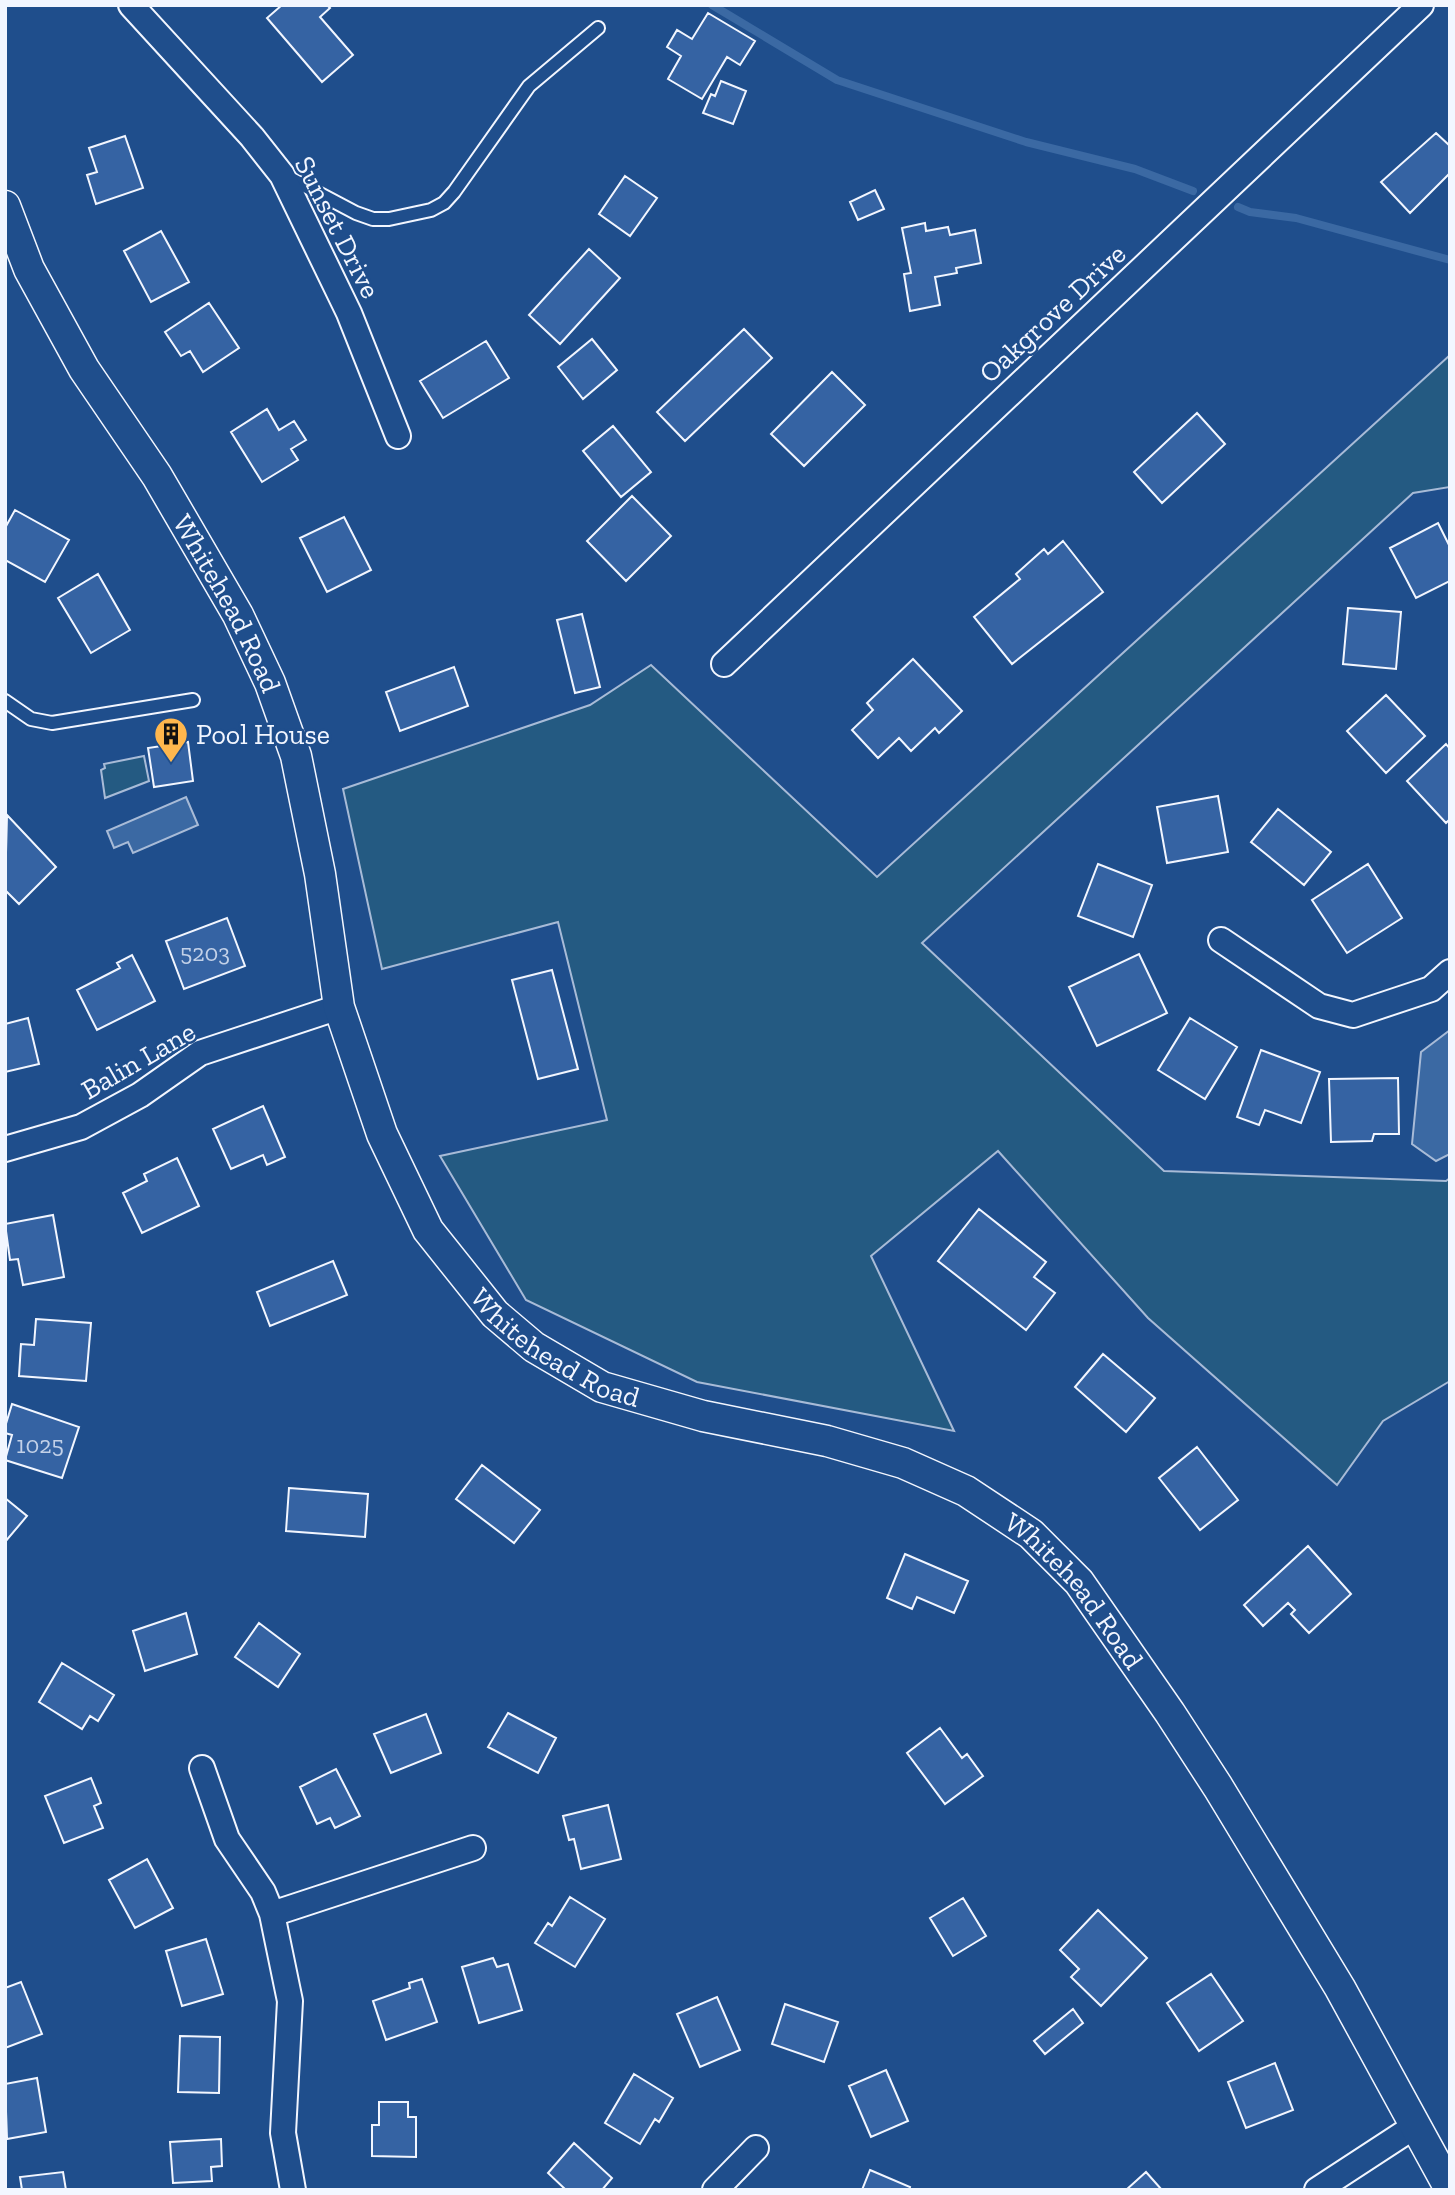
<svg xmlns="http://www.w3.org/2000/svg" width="1455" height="2195" viewBox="0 0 1455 2195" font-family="'Zilla Slab',serif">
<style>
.green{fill:#245a82;stroke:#a8bbd7;stroke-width:2}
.water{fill:#3b69a3;stroke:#a8bbd7;stroke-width:2}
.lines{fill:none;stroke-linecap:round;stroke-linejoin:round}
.stream{stroke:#3b69a3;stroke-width:8}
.building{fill:#3563a3;stroke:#f2f6ff;stroke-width:2}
.service-casing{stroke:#f2f6ff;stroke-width:16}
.minor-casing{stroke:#f2f6ff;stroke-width:28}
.tertiary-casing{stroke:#f2f6ff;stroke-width:33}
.service{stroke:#1f4e8c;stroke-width:12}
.minor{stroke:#1f4e8c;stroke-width:24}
.tertiary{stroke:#1f4e8c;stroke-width:30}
.labels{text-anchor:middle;stroke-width:5;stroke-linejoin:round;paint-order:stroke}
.number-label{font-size:24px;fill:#c3d1e8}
.street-label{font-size:28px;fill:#f2f6ff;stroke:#1f4e8c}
.poi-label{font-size:28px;fill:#f2f6ff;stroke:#1f4e8c;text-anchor:start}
</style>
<rect width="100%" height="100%" fill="#1f4e8c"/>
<!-- green -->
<path class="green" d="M 1450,355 L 1450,487 L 1413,493 L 922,943 L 1164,1171 L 1446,1181 L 1450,1178 L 1450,1381 L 1383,1421 L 1337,1485 L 1148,1318 L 998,1151 L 871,1256 L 954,1431 L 697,1382 L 526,1300 L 440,1156 L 607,1120 L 558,922 L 382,969 L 343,789 L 590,705 L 651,665 L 877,877 Z
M 144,756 L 149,781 L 105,798 L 101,770 L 105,768 L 104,764 Z"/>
<!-- water -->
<path class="water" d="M 186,797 L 198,825 L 133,853 L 128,842 L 114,848 L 107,831 Z
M 1450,1030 L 1450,1154 L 1436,1161 L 1412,1144 L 1421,1052 Z"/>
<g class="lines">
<!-- stream -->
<path class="stream" d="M 712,5 L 837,80 L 1026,142 L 1135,169 L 1193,191
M 1238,207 L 1250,212 L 1296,218 L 1450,260"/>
</g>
<!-- building -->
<path class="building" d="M 282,5 L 327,5 L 330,8 L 320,17 L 353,55 L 322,82 L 267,18 Z
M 708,13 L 755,41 L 740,65 L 727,57 L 702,99 L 668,79 L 681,56 L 667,47 L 677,30 L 692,39 Z
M 721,81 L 746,91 L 733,124 L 703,113 L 711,94 L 715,96 Z
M 1436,133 L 1450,146 L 1450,173 L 1410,213 L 1381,182 Z
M 125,136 L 143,188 L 96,204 L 87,175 L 97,172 L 89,148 Z
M 625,176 L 657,198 L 630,236 L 599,214 Z
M 875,190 L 884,209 L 858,220 L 850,202 Z
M 925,223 L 926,231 L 948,227 L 950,235 L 975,230 L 981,263 L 956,268 L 957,273 L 935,277 L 940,305 L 910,311 L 904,274 L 911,273 L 902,228 Z
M 161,231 L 189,282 L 151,302 L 124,251 Z
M 589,249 L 620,278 L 560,344 L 529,315 Z
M 209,303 L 239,348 L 203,372 L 190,351 L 181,356 L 165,332 Z
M 744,329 L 772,358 L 685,441 L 657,412 Z
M 592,339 L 617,370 L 583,399 L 558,367 Z
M 486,341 L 509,378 L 443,418 L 420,381 Z
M 832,372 L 865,405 L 804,466 L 771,434 Z
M 267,409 L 279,430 L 294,421 L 306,440 L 291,449 L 298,460 L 262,482 L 231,432 Z
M 1197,413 L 1225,444 L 1162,503 L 1134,472 Z
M 613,426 L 651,472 L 621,497 L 583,451 Z
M 632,496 L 671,536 L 626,581 L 587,541 Z
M 15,510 L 69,540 L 45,582 L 5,560 L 5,528 Z
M 344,517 L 371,570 L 327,592 L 300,538 Z
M 1438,523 L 1450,547 L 1450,581 L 1416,598 L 1390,548 Z
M 1063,541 L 1103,592 L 1012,664 L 974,617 L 1020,579 L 1016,574 L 1044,549 L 1048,554 Z
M 98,574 L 130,630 L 91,653 L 58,598 Z
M 1348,608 L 1401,612 L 1396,669 L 1343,664 Z
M 582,614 L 600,687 L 575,693 L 557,620 Z
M 913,659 L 962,711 L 939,733 L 935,728 L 911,751 L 899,738 L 878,758 L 852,730 L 873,710 L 867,703 Z
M 454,667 L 468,706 L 400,731 L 386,692 Z
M 1386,695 L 1425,736 L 1386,773 L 1347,731 Z
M 188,742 L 193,781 L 154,787 L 148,748 Z
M 1446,744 L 1450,749 L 1450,819 L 1446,823 L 1407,781 Z
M 1218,796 L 1228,852 L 1167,863 L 1157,807 Z
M 1278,809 L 1331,852 L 1304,885 L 1251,842 Z
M 7,815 L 56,867 L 19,904 L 5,890 Z
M 1098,864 L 1152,885 L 1133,937 L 1078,916 Z
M 1368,864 L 1402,918 L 1347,953 L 1312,900 Z
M 227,918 L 245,966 L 184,989 L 166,941 Z
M 1139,954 L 1167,1013 L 1097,1046 L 1069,987 Z
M 132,955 L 155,1001 L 97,1030 L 77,990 L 120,968 L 117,963 Z
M 552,970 L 578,1069 L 538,1079 L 512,980 Z
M 28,1018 L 39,1064 L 5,1072 L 5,1024 Z
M 1190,1018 L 1237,1047 L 1205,1099 L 1158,1070 Z
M 1261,1050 L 1320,1072 L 1301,1123 L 1265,1110 L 1259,1125 L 1237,1117 Z
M 1398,1078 L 1399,1134 L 1374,1134 L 1372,1141 L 1331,1142 L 1329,1079 Z
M 263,1106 L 285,1157 L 267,1165 L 263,1155 L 231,1169 L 213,1129 Z
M 177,1158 L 199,1206 L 142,1233 L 123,1193 L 147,1181 L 144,1174 Z
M 979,1209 L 1046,1262 L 1034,1277 L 1055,1293 L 1026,1330 L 938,1261 Z
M 53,1215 L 64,1277 L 23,1285 L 18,1259 L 10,1260 L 5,1224 Z
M 333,1261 L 347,1295 L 270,1326 L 257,1292 Z
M 36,1319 L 91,1323 L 86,1381 L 19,1376 L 21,1344 L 34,1345 Z
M 1103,1354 L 1155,1398 L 1126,1432 L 1075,1387 Z
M 12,1404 L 79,1427 L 62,1478 L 5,1460 L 12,1435 L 5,1433 L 5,1427 Z
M 1197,1447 L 1238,1500 L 1200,1530 L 1159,1478 Z
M 482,1465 L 540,1510 L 514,1543 L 456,1499 Z
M 289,1488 L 368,1494 L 365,1537 L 286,1531 Z
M 5,1498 L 27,1516 L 5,1542 Z
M 1308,1546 L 1351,1594 L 1309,1633 L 1291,1614 L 1295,1610 L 1288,1603 L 1263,1626 L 1244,1605 Z
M 905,1554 L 968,1581 L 954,1613 L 917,1597 L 912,1609 L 887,1598 Z
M 186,1613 L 197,1654 L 145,1671 L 133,1631 Z
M 259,1623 L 300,1654 L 278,1687 L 235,1657 Z
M 62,1663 L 114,1695 L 98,1721 L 90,1716 L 82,1729 L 39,1702 Z
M 508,1713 L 556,1738 L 538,1773 L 488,1747 Z
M 426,1714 L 441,1753 L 391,1773 L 374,1734 Z
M 940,1728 L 962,1758 L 967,1754 L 983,1776 L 945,1804 L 907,1753 Z
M 336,1769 L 360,1816 L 335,1828 L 330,1818 L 317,1824 L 300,1787 Z
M 91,1778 L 101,1803 L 94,1806 L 103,1828 L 64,1843 L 45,1796 Z
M 608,1805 L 621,1859 L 581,1869 L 574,1839 L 569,1840 L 563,1816 Z
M 147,1859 L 173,1908 L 135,1928 L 109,1880 Z
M 570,1897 L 605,1919 L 575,1967 L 535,1943 L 548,1923 L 552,1926 Z
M 963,1898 L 986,1936 L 953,1956 L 930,1918 Z
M 1098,1910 L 1147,1958 L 1101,2006 L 1071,1977 L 1079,1969 L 1060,1950 Z
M 206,1939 L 223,1994 L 182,2006 L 166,1951 Z
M 493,1958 L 497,1967 L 508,1964 L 522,2010 L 479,2023 L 462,1967 Z
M 1211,1974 L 1243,2021 L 1199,2051 L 1167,2003 Z
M 422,1979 L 437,2022 L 386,2040 L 373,2001 L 410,1988 L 409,1983 Z
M 21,1982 L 42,2034 L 5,2048 L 5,1988 Z
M 717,1997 L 740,2050 L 700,2067 L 677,2014 Z
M 785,2004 L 838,2022 L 824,2062 L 772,2044 Z
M 1073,2009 L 1083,2023 L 1045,2054 L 1034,2041 Z
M 180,2036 L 220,2037 L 219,2093 L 178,2092 Z
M 1275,2063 L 1293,2110 L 1246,2128 L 1228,2082 Z
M 886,2070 L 908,2121 L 871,2137 L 849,2086 Z
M 634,2074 L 673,2098 L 659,2122 L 655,2119 L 640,2144 L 605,2123 Z
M 37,2078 L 46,2132 L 7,2139 L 5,2084 Z
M 379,2102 L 408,2102 L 408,2117 L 416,2117 L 416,2157 L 372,2156 L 372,2125 L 379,2125 Z
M 221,2139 L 222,2166 L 211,2167 L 212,2181 L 173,2183 L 170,2142 Z
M 574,2143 L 612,2178 L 602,2190 L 566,2190 L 548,2173 Z
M 870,2170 L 910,2187 L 909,2190 L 862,2190 Z
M 63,2172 L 66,2190 L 22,2190 L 20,2177 Z
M 1146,2172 L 1162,2190 L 1126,2190 Z"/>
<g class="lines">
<!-- service casing -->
<g class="service-casing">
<path id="service" d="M 286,176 L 356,213 L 373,219 L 389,219 L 431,210 L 444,203 L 454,192 L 529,86 L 598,28
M 5,701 L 31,719 L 52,723 L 193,700"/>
</g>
<!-- minor casing -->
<g class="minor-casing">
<path id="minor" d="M 131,5 L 252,137 L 282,175 L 349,313 L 398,436
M 724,664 L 1421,5
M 1221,940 L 1319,1006 L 1353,1015 L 1431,989 L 1450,972
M 5,1149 L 81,1127 L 140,1095 L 200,1053 L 339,1007
M 202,1768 L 227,1839 L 263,1892 L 272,1914 L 290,2001 L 283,2133 L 293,2190
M 272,1914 L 473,1848
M 715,2190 L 756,2148
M 1317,2190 L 1415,2126"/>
</g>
<!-- tertiary casing -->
<g class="tertiary-casing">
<g id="tertiary">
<path id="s1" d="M 5,206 L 29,269 L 84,369 L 157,476 L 238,615 L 270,683 L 296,756 L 320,874 L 339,1007 L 382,1134 L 428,1230 L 495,1314 L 534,1347 L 602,1387 L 703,1416 L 827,1441 L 903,1463 L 966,1491 L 1031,1534 L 1079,1582 L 1170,1713 L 1218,1787 L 1340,1988 L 1450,2189"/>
</g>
</g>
<!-- service -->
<use href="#service" class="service"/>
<!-- minor -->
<use href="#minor" class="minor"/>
<!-- tertiary -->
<use href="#tertiary" class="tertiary"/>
</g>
<!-- icons -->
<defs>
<g id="building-pin" transform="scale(1.75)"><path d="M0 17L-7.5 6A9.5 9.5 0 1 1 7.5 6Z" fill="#ffb74d" stroke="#1f4e8c"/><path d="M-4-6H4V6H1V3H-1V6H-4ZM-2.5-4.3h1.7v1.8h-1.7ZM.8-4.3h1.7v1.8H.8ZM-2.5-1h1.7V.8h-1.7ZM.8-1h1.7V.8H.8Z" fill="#111"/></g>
</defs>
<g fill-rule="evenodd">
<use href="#building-pin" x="171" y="734"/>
</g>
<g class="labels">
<!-- number labels -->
<g class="number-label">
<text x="205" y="961">5203</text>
<text x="40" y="1453">1025</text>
</g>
<!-- street labels -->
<g class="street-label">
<text transform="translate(338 227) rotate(63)" y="10">Sunset Drive</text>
<text transform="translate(1052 313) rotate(-43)" y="10">Oakgrove Drive</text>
<text dy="10" stroke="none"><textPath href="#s1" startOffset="457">Whitehead Road</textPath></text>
<text transform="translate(138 1060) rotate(-30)" y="10">Balin Lane</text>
<text dy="10" stroke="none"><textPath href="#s1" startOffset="1297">Whitehead Road</textPath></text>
<text dy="10" stroke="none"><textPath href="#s1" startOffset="1886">Whitehead Road</textPath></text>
</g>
<!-- poi labels -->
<g class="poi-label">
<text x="196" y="744">Pool House</text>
</g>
</g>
<!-- border -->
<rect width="1455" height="2195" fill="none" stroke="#f2f6ff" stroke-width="14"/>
</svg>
